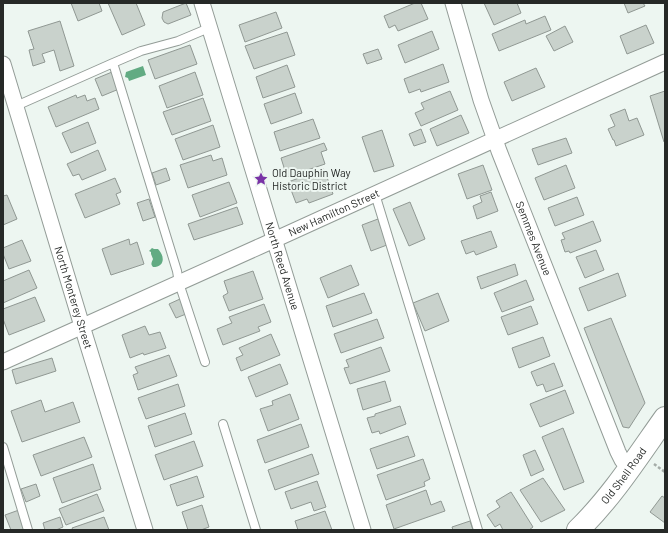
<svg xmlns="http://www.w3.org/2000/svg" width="668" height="533" viewBox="0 0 668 533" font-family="Barlow,sans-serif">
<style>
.water{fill:#62ab83}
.building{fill:#c9d2cc;stroke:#909893}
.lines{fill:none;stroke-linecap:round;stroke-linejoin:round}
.lane-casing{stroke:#939c97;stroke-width:10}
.street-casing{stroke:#939c97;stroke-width:17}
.secondary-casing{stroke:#939c97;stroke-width:24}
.path{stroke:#a5aca8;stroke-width:2.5;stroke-dasharray:3 2;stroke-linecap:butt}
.lane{stroke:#fff;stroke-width:8}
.street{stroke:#fff;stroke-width:15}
.secondary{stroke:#fff;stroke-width:22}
.labels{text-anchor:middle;stroke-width:4;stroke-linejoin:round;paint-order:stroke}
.poi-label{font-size:11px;fill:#262927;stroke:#edf6f1;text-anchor:start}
.street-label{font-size:11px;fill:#262927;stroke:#edf6f1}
</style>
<rect width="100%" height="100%" fill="#edf6f1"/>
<!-- water -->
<path class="water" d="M 143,66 L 146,75 L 129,81 L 128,78 L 125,77 L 126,72 Z
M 152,248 L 154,249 L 158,249 C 165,256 165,267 153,267 C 150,264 152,262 153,259 L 151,254 L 151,252 L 149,251 Z"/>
<!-- building -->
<path class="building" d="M 71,3 L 99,3 L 102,11 L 78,21 Z
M 108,3 L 136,3 L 145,25 L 122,35 Z
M 186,3 L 191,15 L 168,24 L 164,22 L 162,18 L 163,12 Z
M 415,3 L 421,3 L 428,19 L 398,31 L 395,25 L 389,28 L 384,16 Z
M 484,3 L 517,3 L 521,13 L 494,25 Z
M 624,3 L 643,3 L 645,6 L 628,13 Z
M 276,12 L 282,28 L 245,42 L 239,25 Z
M 545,16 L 551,30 L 499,51 L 492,34 L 525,20 L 526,24 Z
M 60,21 L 74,66 L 60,71 L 54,50 L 42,54 L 45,62 L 33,66 L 29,50 L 34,49 L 28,31 Z
M 646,25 L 654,43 L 627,54 L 620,36 Z
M 565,26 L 573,42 L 554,51 L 546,36 Z
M 432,31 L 439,49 L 405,63 L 398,45 Z
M 287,32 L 295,55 L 254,69 L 245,46 Z
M 190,45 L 197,64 L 155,79 L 148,60 Z
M 378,49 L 382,59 L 367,64 L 363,54 Z
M 443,64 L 449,82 L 421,92 L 420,89 L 409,93 L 404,79 Z
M 287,65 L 295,87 L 263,98 L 256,77 Z
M 536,68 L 545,87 L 512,101 L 504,82 Z
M 112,72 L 119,89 L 102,96 L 95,79 Z
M 195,72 L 203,95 L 167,108 L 159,86 Z
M 450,91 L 458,110 L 421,126 L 415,113 L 424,109 L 421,103 Z
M 665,91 L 665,141 L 664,142 L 650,96 Z
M 295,93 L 302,113 L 271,124 L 264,104 Z
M 76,95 L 77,98 L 85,95 L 87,101 L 95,98 L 99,109 L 56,127 L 48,107 Z
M 203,98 L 211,121 L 172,135 L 163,112 Z
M 625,109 L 629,121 L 637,118 L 644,135 L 616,146 L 614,140 L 613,140 L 608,129 L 615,126 L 610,115 Z
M 461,115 L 469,133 L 437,146 L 430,129 Z
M 313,119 L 320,138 L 280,151 L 274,132 Z
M 88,122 L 96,143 L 71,153 L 62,133 Z
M 213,125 L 220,147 L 183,160 L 175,139 Z
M 421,129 L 426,142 L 414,146 L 409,134 Z
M 382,130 L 394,166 L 374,172 L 362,137 Z
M 566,138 L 572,153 L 538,165 L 532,149 Z
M 324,143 L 327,150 L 321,152 L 325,164 L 287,177 L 281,158 Z
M 98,150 L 106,170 L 82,180 L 79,174 L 73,176 L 67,164 Z
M 211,155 L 213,161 L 222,158 L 227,175 L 188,188 L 180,165 Z
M 483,165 L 492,190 L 467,199 L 458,174 Z
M 566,165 L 575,188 L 544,200 L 535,178 Z
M 166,168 L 170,180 L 156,185 L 152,173 Z
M 324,169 L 333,194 L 309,203 L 307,199 L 296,203 L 288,182 Z
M 115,178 L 121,192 L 116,194 L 120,204 L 85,218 L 75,194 Z
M 229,182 L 237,203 L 200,217 L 192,195 Z
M 491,192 L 498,211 L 477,219 L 473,206 L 482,202 L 480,196 Z
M 7,195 L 17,219 L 3,225 L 3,196 Z
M 577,197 L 584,215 L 555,226 L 548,208 Z
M 149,199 L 155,217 L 143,221 L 137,203 Z
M 410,202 L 425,239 L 409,246 L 393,209 Z
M 237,207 L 243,224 L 194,240 L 188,224 Z
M 378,219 L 387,245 L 371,251 L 362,225 Z
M 593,221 L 601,241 L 570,253 L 569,251 L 565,252 L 561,240 L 565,239 L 562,233 Z
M 491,231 L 497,247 L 476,255 L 474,251 L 466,254 L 461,241 Z
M 129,239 L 130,245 L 137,242 L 144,264 L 111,275 L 102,249 Z
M 22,240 L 31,261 L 9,269 L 3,254 L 3,248 Z
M 596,250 L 604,270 L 585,278 L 576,257 Z
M 515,264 L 518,275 L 481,289 L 477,277 Z
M 351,265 L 359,285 L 328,298 L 320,278 Z
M 29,270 L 37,288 L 3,303 L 3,281 Z
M 253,271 L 263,299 L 229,311 L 223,296 L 228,293 L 224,281 Z
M 618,273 L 626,296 L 588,311 L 579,288 Z
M 526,280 L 534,300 L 502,312 L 494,293 Z
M 364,293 L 372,313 L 333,327 L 326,306 Z
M 438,293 L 449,321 L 425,331 L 413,303 Z
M 35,297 L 45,321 L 9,335 L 3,319 L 3,309 Z
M 180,299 L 186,314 L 176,318 L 169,304 Z
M 264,304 L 271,322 L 258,327 L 260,331 L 223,345 L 217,329 L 232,323 L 229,317 Z
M 531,306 L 538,324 L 508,335 L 501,317 Z
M 611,318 L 645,403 L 629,428 L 623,427 L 584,328 Z
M 377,319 L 384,338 L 341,353 L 334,334 Z
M 145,326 L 149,335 L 160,332 L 166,348 L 144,355 L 143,353 L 130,358 L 122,335 Z
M 271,334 L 280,355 L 241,371 L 236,358 L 243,355 L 239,348 Z
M 543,337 L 550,356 L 519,368 L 512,348 Z
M 381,347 L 390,371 L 350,384 L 344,368 L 349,367 L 346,360 Z
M 169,355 L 177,376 L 138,390 L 133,375 L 138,373 L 135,367 Z
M 52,358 L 56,371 L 16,384 L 12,370 Z
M 554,363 L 563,386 L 546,392 L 543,384 L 537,386 L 531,372 Z
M 280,364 L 288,384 L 256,397 L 248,377 Z
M 385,381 L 391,401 L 363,410 L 357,389 Z
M 178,384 L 185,406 L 146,419 L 138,398 Z
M 565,390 L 574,413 L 540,427 L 530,404 Z
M 290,394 L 299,419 L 268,431 L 260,409 L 273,405 L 272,401 Z
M 41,400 L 45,412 L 73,402 L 80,422 L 22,442 L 11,411 Z
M 400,406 L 406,424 L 380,434 L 379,431 L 372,433 L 367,418 L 375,416 L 375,414 Z
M 185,413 L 192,434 L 155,447 L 148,426 Z
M 301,424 L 309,447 L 265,463 L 257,440 Z
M 563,428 L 584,482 L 564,490 L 542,437 Z
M 408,436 L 415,456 L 377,469 L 370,449 Z
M 84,437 L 92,457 L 41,476 L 33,455 Z
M 194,441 L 203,466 L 164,480 L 155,455 Z
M 535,450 L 544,470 L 531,476 L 523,455 Z
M 312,454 L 319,474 L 275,490 L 268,470 Z
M 423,459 L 430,479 L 424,482 L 425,486 L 386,500 L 377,475 Z
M 93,464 L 101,489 L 62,503 L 53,478 Z
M 197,476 L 204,497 L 177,506 L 170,485 Z
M 543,478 L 565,510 L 541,522 L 520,490 Z
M 317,481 L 326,507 L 314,511 L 311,502 L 291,509 L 285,492 Z
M 36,484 L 40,496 L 26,502 L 21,489 Z
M 426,490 L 431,505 L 441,501 L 445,511 L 394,529 L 386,505 Z
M 511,492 L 533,527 L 529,530 L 503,530 L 500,524 L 495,527 L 487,515 L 500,507 L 496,501 Z
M 97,494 L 104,511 L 66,525 L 59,509 Z
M 662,496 L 665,498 L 665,523 L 650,512 Z
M 202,505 L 209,527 L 201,530 L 188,530 L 182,512 Z
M 19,510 L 26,530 L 11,530 L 5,515 Z
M 325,511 L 332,530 L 298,530 L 295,521 Z
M 60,517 L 63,527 L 56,530 L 45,530 L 43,523 Z
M 104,517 L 109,530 L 73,530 L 72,528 Z
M 470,521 L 473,530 L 453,530 L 452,527 Z"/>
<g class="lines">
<!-- lane casing -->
<g class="lane-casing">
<path id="lane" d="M 113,63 L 141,51 L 178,41 L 209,28
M 16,106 L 113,63 L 177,271 L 179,283 L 205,362
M 375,194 L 478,530
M 223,424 L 256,530
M 3,447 L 28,530"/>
</g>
<!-- street casing -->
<g class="street-casing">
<g id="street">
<path id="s1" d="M 202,3 L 363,530"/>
<path id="s2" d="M 453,3 L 481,100 L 499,151 L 618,452 L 622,460 L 629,468"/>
<path id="s3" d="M 3,64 L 82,326 L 145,530"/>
<path id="s4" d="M 3,362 L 263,245 L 665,62"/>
</g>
</g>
<!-- secondary casing -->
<g class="secondary-casing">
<g id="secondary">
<path id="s5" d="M 578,530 C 612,497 638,456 665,418"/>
</g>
</g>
<!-- path -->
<path class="path" d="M 654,464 L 665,472"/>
<!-- lane -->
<use href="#lane" class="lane"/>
<!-- street -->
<use href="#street" class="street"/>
<!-- secondary -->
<use href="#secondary" class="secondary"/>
</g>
<!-- icons -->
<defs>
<g id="sight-bare" transform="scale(1.08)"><path d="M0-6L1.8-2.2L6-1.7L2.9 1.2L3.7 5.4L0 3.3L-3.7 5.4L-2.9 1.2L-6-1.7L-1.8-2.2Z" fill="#7933a6" stroke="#edf6f1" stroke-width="2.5" paint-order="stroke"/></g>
</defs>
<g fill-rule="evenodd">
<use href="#sight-bare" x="261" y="179"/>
</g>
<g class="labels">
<!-- poi labels -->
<g class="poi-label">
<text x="272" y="177">Old Dauphin Way<tspan x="272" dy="13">Historic District</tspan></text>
</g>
<!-- street labels -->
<g class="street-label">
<text dy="4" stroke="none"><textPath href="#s4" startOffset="363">New Hamilton Street</textPath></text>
<text dy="4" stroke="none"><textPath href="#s2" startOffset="249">Semmes Avenue</textPath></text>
<text dy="4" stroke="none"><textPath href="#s1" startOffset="275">North Reed Avenue</textPath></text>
<text dy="4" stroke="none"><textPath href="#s3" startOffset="244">North Monterey Street</textPath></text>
<text dy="4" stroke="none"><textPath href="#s5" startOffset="71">Old Shell Road</textPath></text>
</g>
</g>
<!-- border -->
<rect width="668" height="533" fill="none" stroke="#262927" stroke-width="8"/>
</svg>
